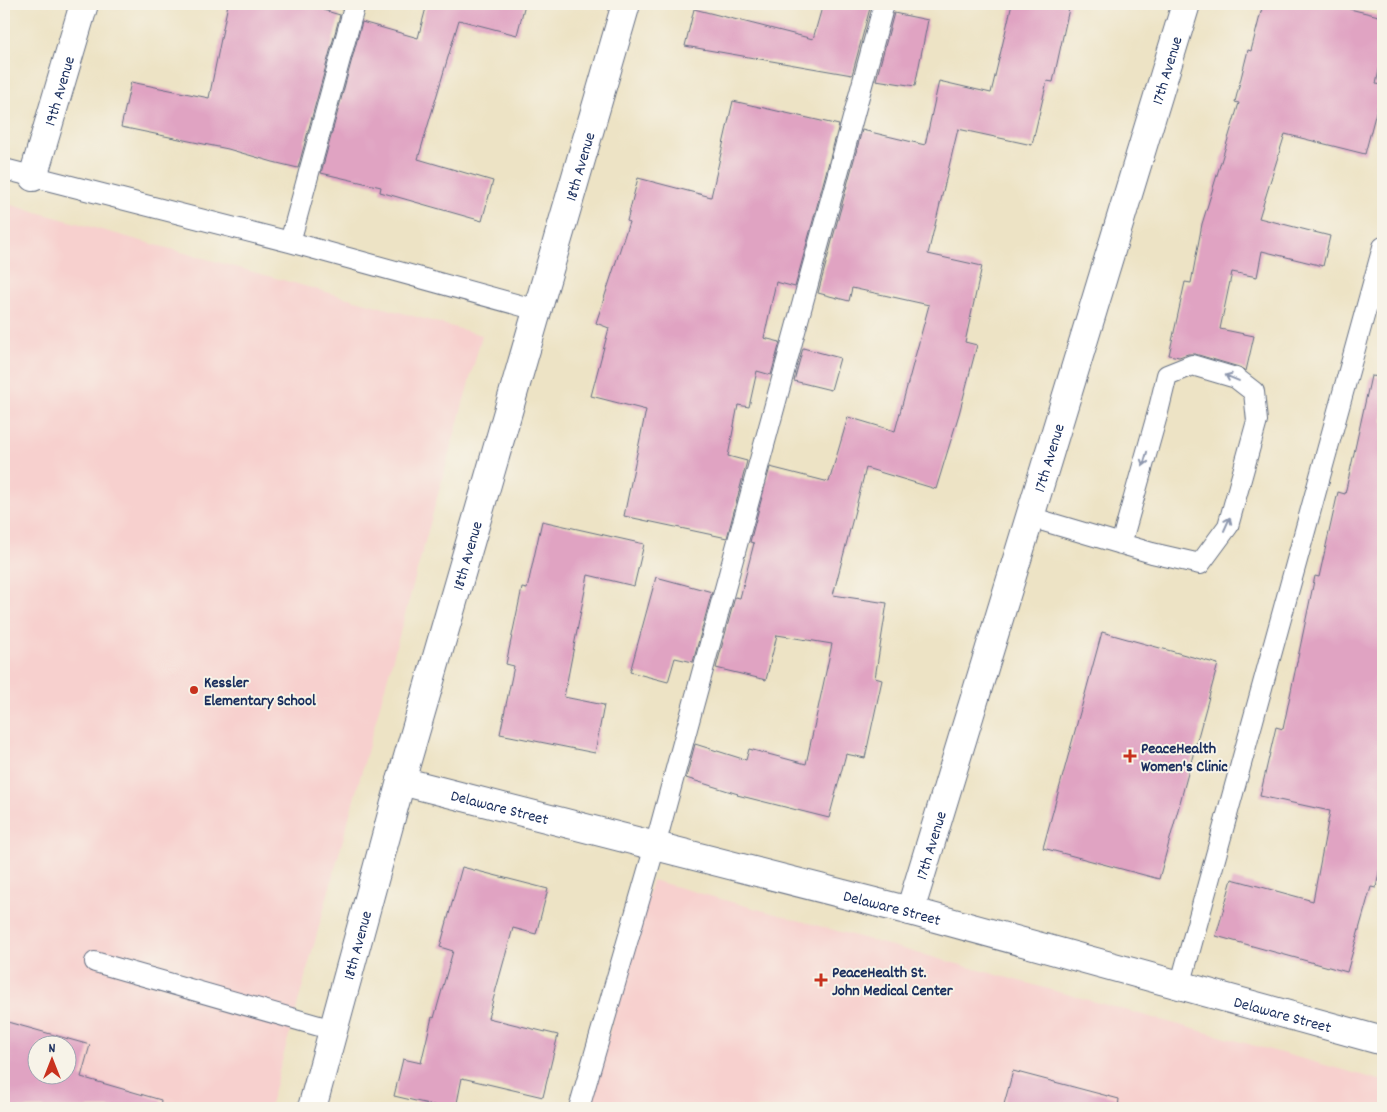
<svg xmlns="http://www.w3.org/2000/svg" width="1387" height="1112" viewBox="0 0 1387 1112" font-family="Dekko,sans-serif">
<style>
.built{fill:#f7d0ce;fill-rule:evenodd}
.building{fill:#e0a3c2;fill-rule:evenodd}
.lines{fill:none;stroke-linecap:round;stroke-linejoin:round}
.lane-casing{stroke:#646e82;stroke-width:22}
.street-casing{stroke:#646e82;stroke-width:30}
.secondary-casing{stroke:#646e82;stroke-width:30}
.lane{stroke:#fff;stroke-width:20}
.street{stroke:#fff;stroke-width:28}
.secondary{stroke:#fff;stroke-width:28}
.oneway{stroke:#8d97ae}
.poi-dot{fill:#c8321e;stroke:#f7f3e8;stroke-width:2}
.labels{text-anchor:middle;stroke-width:4;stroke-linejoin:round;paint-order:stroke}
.street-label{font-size:16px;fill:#1b2f5e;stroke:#f7f3e8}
.poi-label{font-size:16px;font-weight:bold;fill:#1b2f5e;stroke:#f7f3e8;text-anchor:start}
</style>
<rect width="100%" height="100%" fill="#f7f3e8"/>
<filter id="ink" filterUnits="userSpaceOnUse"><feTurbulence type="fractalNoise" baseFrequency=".02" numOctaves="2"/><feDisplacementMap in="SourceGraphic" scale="10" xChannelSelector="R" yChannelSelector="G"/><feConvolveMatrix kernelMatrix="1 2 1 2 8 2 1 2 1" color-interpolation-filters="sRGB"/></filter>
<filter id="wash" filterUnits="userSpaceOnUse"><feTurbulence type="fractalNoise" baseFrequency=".0096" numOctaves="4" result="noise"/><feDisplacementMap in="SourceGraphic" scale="20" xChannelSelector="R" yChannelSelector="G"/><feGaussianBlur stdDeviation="1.12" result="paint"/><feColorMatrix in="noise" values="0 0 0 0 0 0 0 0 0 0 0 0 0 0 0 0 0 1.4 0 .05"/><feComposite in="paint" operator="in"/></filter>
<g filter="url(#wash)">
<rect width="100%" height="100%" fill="#ede3c5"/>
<!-- built -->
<path class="built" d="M 4,203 L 482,335 L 269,1108 L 4,1108 ZM 38,1044 L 68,1044 L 68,1074 L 38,1074 Z
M 652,880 L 1383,1081 L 1383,1108 L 588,1108 Z"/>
<g id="blocks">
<!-- building -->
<path class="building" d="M 228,4 L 300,4 L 323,8 L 323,10 L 340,15 L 298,168 L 273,162 L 228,149 L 121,127 L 131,82 L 209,98 Z
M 427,4 L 525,4 L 517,35 L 459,20 L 418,159 L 493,181 L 482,221 L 380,192 L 381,187 L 321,173 L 362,22 L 418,38 Z
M 823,4 L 847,4 L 870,8 L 852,75 L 685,46 L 694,9 L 813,39 Z
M 1012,4 L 1070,4 L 1053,82 L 1047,81 L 1032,145 L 958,129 L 928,254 L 982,266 L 965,342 L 977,345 L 959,414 L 936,489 L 866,468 L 833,595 L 887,603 L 875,678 L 882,680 L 865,758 L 846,754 L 829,818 L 737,795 L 738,794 L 686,778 L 695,744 L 746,760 L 749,749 L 806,764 L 832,644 L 777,635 L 766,680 L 716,668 L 735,597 L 740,598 L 754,543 L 750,542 L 770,467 L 829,482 L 848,417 L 895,431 L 929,305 L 852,288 L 849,301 L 818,293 L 862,130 L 925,145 L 939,81 L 991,93 Z
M 1263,4 L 1329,4 L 1383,17 L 1383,52 L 1376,84 L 1383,85 L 1365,154 L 1285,134 L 1259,218 L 1330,236 L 1323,266 L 1262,251 L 1257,277 L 1232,272 L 1220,329 L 1254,336 L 1246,371 L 1239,367 L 1195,354 L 1188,354 L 1179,357 L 1169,355 L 1185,282 L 1191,283 L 1202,224 L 1239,103 L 1235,102 L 1248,50 L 1251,51 Z
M 894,13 L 928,20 L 915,86 L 876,80 Z
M 733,101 L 839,125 L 795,287 L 776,282 L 764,338 L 780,342 L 771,375 L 757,371 L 749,407 L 738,405 L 728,456 L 747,461 L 727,538 L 624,516 L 646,410 L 591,396 L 609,328 L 596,323 L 629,222 L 627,221 L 638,178 L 711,197 Z
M 803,348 L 840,358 L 831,390 L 794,381 Z
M 1371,376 L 1383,377 L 1383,851 L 1376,888 L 1371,887 L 1347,972 L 1216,936 L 1232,879 L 1313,901 L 1330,811 L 1260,796 L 1276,727 L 1283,729 L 1315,576 L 1319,577 L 1338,492 L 1345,494 Z
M 542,521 L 644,544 L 634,586 L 588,575 L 564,697 L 604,705 L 595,753 L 500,734 L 514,666 L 506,664 L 522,588 L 527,589 Z
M 656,577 L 712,592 L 693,662 L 675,658 L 668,682 L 630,672 Z
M 1102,632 L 1218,664 L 1159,879 L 1043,848 Z
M 462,867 L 548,889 L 536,934 L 513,928 L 488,1018 L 558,1035 L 543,1097 L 462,1078 L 456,1108 L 446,1108 L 394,1096 L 403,1059 L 421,1063 L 432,1017 L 434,1018 L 453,951 L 440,947 Z
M 4,1021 L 90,1045 L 81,1077 L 161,1100 L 160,1108 L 4,1108 ZM 38,1044 L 68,1044 L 68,1074 L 38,1074 Z
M 1013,1071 L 1119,1099 L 1118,1108 L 1003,1108 Z"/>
</g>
</g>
<g filter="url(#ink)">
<use href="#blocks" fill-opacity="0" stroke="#646e82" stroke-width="1"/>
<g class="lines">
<!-- lane casing -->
<g class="lane-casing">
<path id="lane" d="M 4,169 L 290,242 L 537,310
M 290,242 L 355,4
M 1030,517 L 1152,553 L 1200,564 L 1228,526 L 1257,421 L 1254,392 L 1236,378 L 1192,365 L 1167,375 L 1158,412 L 1121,544
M 95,962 L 333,1030
M 1180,986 L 1383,247
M 579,1108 L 655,846 L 884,4"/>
</g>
<!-- street casing -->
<g class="street-casing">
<g id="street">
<path id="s1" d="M 33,177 L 84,4"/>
<path id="s2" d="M 401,781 L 626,4"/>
<path id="s3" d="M 910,911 L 1186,4"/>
</g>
</g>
<!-- secondary casing -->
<g class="secondary-casing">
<g id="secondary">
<path id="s4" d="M 312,1108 L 401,781 L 910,911 L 1383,1041"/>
</g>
</g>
<!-- lane -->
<use href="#lane" class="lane"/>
<!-- street -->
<use href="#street" class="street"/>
<!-- secondary -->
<use href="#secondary" class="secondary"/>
</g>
<!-- one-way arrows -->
<defs><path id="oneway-shaft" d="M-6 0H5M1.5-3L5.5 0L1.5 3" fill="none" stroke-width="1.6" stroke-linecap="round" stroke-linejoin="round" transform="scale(1.25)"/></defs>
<g class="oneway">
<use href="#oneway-shaft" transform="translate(1232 378) rotate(-157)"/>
<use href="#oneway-shaft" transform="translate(1145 459) rotate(106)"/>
<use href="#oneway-shaft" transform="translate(1227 524) rotate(-66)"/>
</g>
</g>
<!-- markers -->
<g class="poi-dot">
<circle cx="194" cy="690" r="5"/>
<path d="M1127.5 748.5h5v5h5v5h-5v5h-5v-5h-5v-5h5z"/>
<path d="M818.5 972.5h5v5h5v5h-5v5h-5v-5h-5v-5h5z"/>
</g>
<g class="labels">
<!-- street labels -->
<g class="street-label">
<text dy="6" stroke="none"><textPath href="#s3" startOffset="879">17th Avenue</textPath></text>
<text dy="6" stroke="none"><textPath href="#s1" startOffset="90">19th Avenue</textPath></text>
<text dy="6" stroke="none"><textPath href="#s2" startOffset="640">18th Avenue</textPath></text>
<text dy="6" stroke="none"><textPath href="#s3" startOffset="474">17th Avenue</textPath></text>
<text dy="6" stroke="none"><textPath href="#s2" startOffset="235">18th Avenue</textPath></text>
<text dy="6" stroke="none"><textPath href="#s4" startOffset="441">Delaware Street</textPath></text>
<text dy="6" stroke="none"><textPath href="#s3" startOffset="69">17th Avenue</textPath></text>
<text dy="6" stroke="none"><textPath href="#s4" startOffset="846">Delaware Street</textPath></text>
<text dy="6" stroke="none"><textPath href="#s4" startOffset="169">18th Avenue</textPath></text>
<text dy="6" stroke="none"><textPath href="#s4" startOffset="1251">Delaware Street</textPath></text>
</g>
<!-- poi labels -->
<g class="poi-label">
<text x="204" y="687">Kessler<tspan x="204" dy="18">Elementary School</tspan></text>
<text x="1141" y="753">PeaceHealth<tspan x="1141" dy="18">Women's Clinic</tspan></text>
<text x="832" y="977">PeaceHealth St.<tspan x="832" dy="18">John Medical Center</tspan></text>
</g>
</g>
<!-- margin -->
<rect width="1387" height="1112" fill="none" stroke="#f7f3e8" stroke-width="20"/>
<!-- north arrow -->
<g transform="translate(52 1060)"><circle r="24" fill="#f7f3e8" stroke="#9fa5b1"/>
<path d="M0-4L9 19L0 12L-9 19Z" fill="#c8321e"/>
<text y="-8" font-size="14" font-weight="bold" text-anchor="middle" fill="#1b2f5e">N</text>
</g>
</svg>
